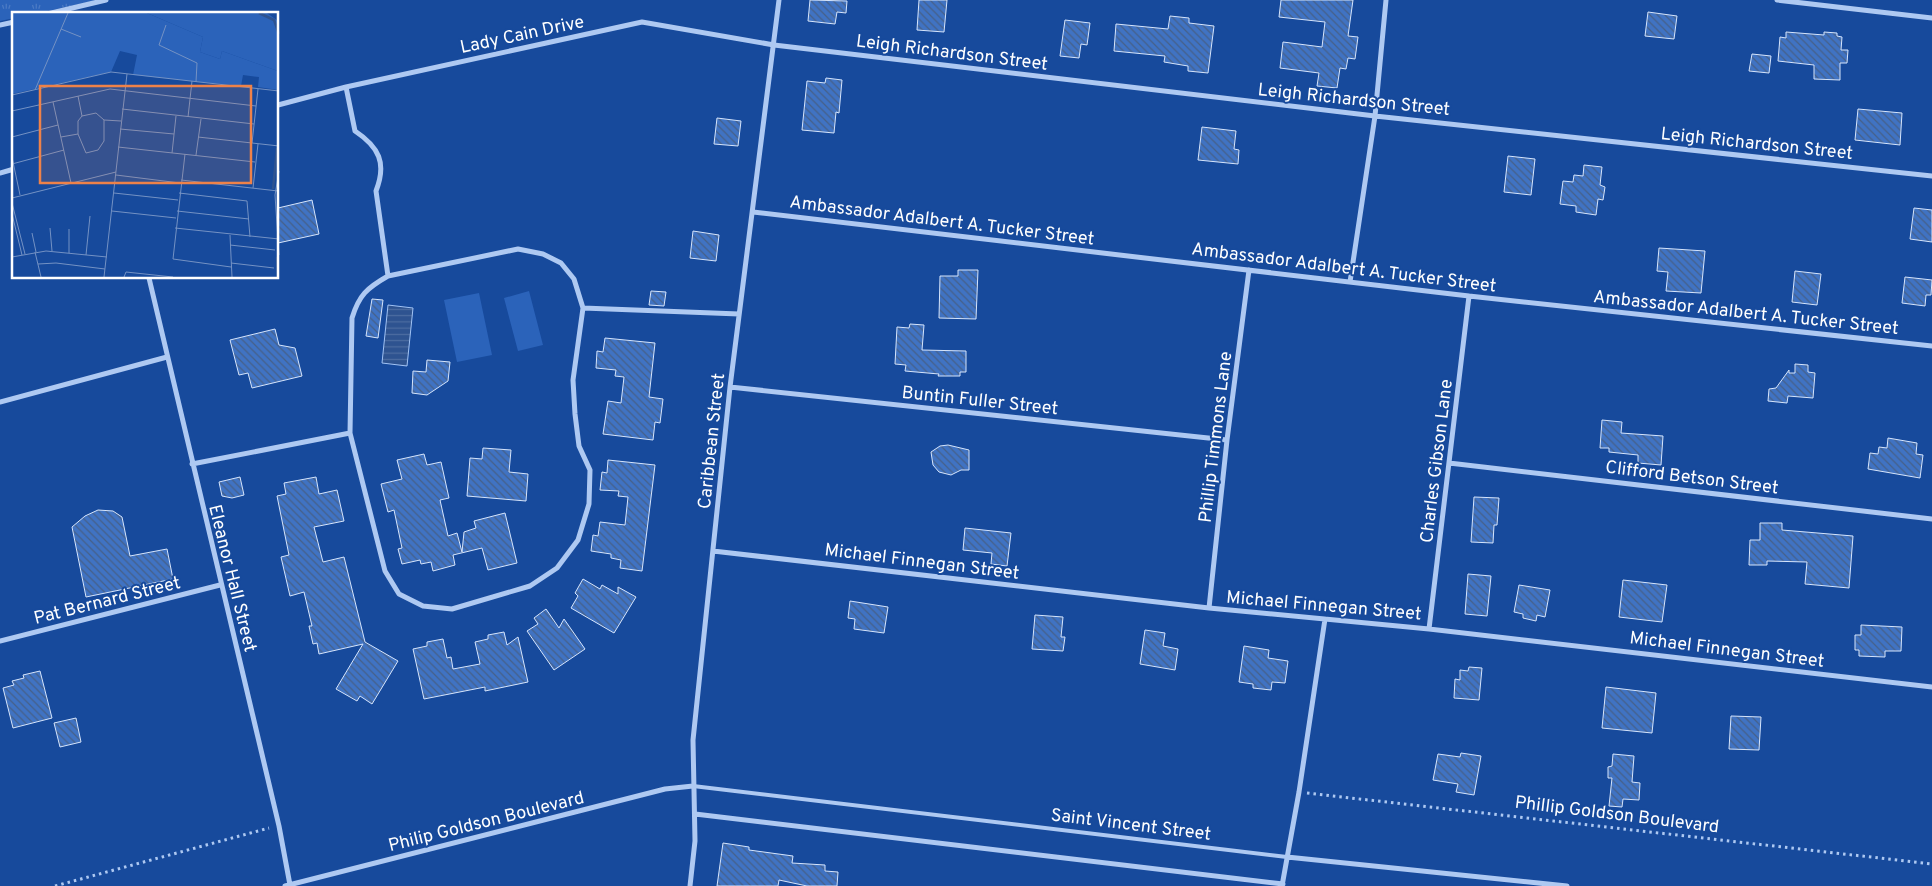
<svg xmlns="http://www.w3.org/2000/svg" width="1932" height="886" viewBox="0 0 1932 886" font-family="Overpass,sans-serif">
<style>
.grass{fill:url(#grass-tufts)}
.pitch{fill:#2b63ba}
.water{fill:url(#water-rules);stroke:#a1c3f5}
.building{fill:url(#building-back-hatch);stroke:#d6e5fc}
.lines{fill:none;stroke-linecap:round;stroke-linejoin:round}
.path{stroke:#aec9f2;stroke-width:3;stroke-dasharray:2.5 4;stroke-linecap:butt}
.service{stroke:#aec9f2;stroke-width:4}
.minor{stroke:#aec9f2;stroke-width:5}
.labels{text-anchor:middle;stroke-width:4;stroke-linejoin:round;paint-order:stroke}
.street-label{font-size:18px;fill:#fff;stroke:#174a9c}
.inset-river{fill:none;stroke:#2e5390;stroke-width:2.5}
.inset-road{fill:none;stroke:#7492c4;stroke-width:1}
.view{fill:#ee8249;fill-opacity:0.15;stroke:#ee8249;stroke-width:2.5}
.inset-edge{fill:none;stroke:#fff;stroke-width:2.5}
</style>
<defs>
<pattern id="grass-tufts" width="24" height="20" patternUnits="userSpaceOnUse" patternTransform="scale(1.25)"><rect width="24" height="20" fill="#2b63ba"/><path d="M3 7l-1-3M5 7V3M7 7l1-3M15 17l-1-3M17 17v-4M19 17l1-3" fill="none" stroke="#4b7ac4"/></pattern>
<pattern id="water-rules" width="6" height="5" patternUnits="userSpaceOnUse" patternTransform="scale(1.25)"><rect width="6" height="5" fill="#2e5390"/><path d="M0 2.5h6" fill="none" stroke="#4d6da1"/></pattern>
<pattern id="building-back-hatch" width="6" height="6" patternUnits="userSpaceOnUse" patternTransform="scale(1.25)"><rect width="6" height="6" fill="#4073c3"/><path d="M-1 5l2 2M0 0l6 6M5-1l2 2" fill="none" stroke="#466088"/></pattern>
</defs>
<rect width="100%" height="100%" fill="#174a9c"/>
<!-- grass -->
<path class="grass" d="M 0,0 L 97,0 L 34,14 L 14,14 L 14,18 L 0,21 Z"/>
<!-- pitch -->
<path class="pitch" d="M 529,291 L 543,345 L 518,351 L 504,298 Z
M 479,293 L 492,355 L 457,362 L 444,300 Z"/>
<!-- water -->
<path class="water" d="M 388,305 L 413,308 L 407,366 L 382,363 Z"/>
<!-- building -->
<path class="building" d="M 810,0 L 847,1 L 846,13 L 837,12 L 835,24 L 808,21 Z
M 919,0 L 947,0 L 944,32 L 917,30 Z
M 1281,0 L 1353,0 L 1348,36 L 1358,37 L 1355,59 L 1348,58 L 1346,69 L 1340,68 L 1337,88 L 1317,86 L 1319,73 L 1280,68 L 1283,42 L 1322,47 L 1325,22 L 1279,17 Z
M 1648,12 L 1677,16 L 1674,39 L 1645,36 Z
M 1170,16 L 1189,18 L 1189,23 L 1214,26 L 1208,73 L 1188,71 L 1188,66 L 1164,62 L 1165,56 L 1114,51 L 1116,24 L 1168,29 Z
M 1065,20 L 1090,23 L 1087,45 L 1081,44 L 1079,58 L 1060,56 Z
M 1786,32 L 1824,35 L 1824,32 L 1837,33 L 1837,36 L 1842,37 L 1841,50 L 1848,50 L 1847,63 L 1840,63 L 1840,80 L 1814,79 L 1814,65 L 1778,61 L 1780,37 L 1786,38 Z
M 1752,54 L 1771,56 L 1769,73 L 1749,71 Z
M 826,78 L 842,80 L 839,113 L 836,112 L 834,133 L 802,130 L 807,81 L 825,83 Z
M 1858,109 L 1902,113 L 1900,145 L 1855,140 Z
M 717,118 L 741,121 L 738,146 L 714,144 Z
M 1202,127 L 1236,131 L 1234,149 L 1239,150 L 1238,164 L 1198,160 Z
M 1508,156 L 1535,159 L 1531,195 L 1504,192 Z
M 1584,165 L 1602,167 L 1600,185 L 1605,187 L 1603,200 L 1598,199 L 1596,215 L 1576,212 L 1576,206 L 1560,204 L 1563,181 L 1573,182 L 1574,175 L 1583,176 Z
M 312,200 L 319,234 L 278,243 L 278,208 Z
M 1914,208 L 1932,210 L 1932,242 L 1910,239 Z
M 693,231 L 719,235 L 716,261 L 690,258 Z
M 1659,248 L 1705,251 L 1701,293 L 1666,291 L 1668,272 L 1657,271 Z
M 958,270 L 978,270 L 976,319 L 939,318 L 940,276 L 958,276 Z
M 1795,271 L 1821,274 L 1817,305 L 1792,302 Z
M 1905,277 L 1932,280 L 1931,295 L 1926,295 L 1925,306 L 1902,303 Z
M 651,291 L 666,292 L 664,306 L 649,305 Z
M 372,299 L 383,300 L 378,338 L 366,336 Z
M 910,324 L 924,325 L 922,350 L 966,351 L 966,372 L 960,372 L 960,376 L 938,376 L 939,374 L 905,371 L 906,365 L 895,364 L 897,327 L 909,328 Z
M 275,329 L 279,345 L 295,348 L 302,376 L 252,388 L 248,373 L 239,375 L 230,340 Z
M 605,338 L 655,343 L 649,397 L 663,399 L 660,423 L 655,422 L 653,440 L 603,434 L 608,401 L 621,403 L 624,377 L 615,376 L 616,370 L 596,368 L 597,351 L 603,352 Z
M 427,360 L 450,362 L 448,381 L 427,395 L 412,393 L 413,371 L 426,372 Z
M 1795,364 L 1808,365 L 1808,372 L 1815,373 L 1813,398 L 1788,396 L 1787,403 L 1768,401 L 1769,389 L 1776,388 L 1789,370 L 1789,373 L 1795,373 Z
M 1602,420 L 1622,422 L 1621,433 L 1663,436 L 1661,465 L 1638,463 L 1638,455 L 1609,452 L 1609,448 L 1600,448 Z
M 1888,438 L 1917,443 L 1916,454 L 1923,455 L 1920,478 L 1868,469 L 1870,453 L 1878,454 L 1879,447 L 1887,448 Z
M 948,445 L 969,450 L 969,470 L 961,470 L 951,475 L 939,472 L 933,465 L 931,452 L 940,446 Z
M 483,448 L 511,450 L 509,472 L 528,474 L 526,501 L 467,496 L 470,458 L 482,459 Z
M 424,454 L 427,465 L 441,462 L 449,498 L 440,500 L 448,536 L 457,533 L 462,552 L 464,532 L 476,528 L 474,521 L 505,513 L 517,563 L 488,570 L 482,548 L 453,555 L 455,565 L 433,571 L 431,562 L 421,564 L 420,560 L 402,564 L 398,549 L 402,548 L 394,510 L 388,512 L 381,484 L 402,479 L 397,460 Z
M 608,460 L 655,465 L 642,571 L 620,568 L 621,560 L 611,558 L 611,554 L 591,551 L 593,535 L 598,536 L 600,522 L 625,525 L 628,497 L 618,496 L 619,491 L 600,490 L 602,472 L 607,473 Z
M 240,477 L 244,495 L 232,498 L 222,496 L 219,482 Z
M 316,477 L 319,494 L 337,490 L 344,521 L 314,527 L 323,562 L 344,557 L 365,642 L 398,661 L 372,704 L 360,696 L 357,701 L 336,689 L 363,644 L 319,654 L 317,643 L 313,644 L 309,626 L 312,626 L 304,592 L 290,596 L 281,557 L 289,555 L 277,496 L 286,494 L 284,483 Z
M 1474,497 L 1499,498 L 1497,525 L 1494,525 L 1493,543 L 1471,542 Z
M 98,510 L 113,511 L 122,517 L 130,556 L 167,549 L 173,579 L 86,597 L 72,527 L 85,516 Z
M 1760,523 L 1782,523 L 1782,530 L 1853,536 L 1849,588 L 1805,584 L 1807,562 L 1767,561 L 1767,565 L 1749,565 L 1750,540 L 1760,540 Z
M 965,528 L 1011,533 L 1007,566 L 991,564 L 992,553 L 963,550 Z
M 1468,574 L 1491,576 L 1487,616 L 1465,614 Z
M 583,579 L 600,589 L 602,585 L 618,594 L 618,587 L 636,597 L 614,633 L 571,608 L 578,596 L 575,593 Z
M 1623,580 L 1667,585 L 1662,622 L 1619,617 Z
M 1519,585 L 1550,590 L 1545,617 L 1537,615 L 1536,621 L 1523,618 L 1523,614 L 1514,612 Z
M 850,601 L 888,607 L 884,633 L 854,629 L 855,619 L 848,618 Z
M 546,609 L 559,628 L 564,619 L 585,649 L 554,670 L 527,631 L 538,624 L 534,618 Z
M 1035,615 L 1063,617 L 1061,637 L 1065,637 L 1063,651 L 1032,649 Z
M 1861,625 L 1902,627 L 1901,651 L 1885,651 L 1885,657 L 1859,656 L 1859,650 L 1855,650 L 1855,635 L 1861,635 Z
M 1145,630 L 1165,633 L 1163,646 L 1178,649 L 1175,670 L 1140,664 Z
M 504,632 L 507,645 L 518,637 L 528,682 L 485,691 L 485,687 L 424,699 L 413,649 L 427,646 L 427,642 L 443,639 L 447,658 L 451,657 L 453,669 L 480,664 L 475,642 L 488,639 L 488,635 Z
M 1244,646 L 1269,650 L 1268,658 L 1288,661 L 1285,683 L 1272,682 L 1271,690 L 1253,688 L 1253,684 L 1239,682 Z
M 1469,667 L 1482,668 L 1479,700 L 1454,698 L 1455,679 L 1460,680 L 1460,670 L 1468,671 Z
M 40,671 L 52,718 L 13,728 L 3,688 L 14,685 L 12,681 L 24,678 L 23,675 Z
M 1606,687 L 1656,693 L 1652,733 L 1602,728 Z
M 1731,716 L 1761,717 L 1759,750 L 1729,749 Z
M 76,718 L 81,742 L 60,747 L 54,723 Z
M 1461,753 L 1481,756 L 1474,795 L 1456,792 L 1458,784 L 1433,780 L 1438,754 L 1460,757 Z
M 1613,754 L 1634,756 L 1632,782 L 1640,783 L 1639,800 L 1623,799 L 1622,807 L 1609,806 L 1612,778 L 1608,778 L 1608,767 L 1612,766 Z
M 723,843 L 749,847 L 749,850 L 793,856 L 792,863 L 825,865 L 825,871 L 838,872 L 837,886 L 807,886 L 779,880 L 778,886 L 717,886 Z"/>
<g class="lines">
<!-- path -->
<path class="path" d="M 1307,793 L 1932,864
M 55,886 L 269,828"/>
<!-- service -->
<path class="service" d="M 693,786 L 1287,857"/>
<!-- minor -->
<path class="minor" d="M 1777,0 L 1932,18
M 47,14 L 106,0
M 0,25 L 14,22
M 346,87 L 355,131 C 379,147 387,163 376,191 L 388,276
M 278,105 L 346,87 L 642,22 L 774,45 L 1375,116 L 1932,176
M 0,173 L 14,169
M 753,212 L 1469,296 L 1932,346
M 518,249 L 543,254 L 561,263 L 574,279 L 583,308 L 573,380 L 575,414 L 579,446 L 590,470 L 589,504 L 578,540 L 557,568 L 530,586 L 452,609 L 423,606 L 399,594 L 385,571 L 350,433 L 352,318 C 359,295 367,288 388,276 Z
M 149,278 L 279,826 L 290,885
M 1350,282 L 1375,116 L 1386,0
M 583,308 L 739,314
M 730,387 L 1227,440
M 0,402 L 167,357
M 1449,463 L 1932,519
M 192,464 L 350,433
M 713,551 L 1209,608 L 1429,629 L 1932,687
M 1209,608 L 1227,440 L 1249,270
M 1429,629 L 1469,296
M 0,641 L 220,585
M 695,814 L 1283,884
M 1287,857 L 1567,886
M 285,886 L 665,789 L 693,786
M 690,886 L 695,841 L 693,740 L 730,387 L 779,0
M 1282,886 L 1299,792 L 1325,619"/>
</g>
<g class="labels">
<!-- street labels -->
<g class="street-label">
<text transform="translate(522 34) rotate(-12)" y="6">Lady Cain Drive</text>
<text transform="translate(952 52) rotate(7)" y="6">Leigh Richardson Street</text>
<text transform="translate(1354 99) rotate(6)" y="6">Leigh Richardson Street</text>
<text transform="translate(1757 143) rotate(6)" y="6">Leigh Richardson Street</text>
<text transform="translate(942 220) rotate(7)" y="6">Ambassador Adalbert A. Tucker Street</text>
<text transform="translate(1344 267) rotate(7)" y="6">Ambassador Adalbert A. Tucker Street</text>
<text transform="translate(1746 312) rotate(6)" y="6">Ambassador Adalbert A. Tucker Street</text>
<text transform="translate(980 400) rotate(6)" y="6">Buntin Fuller Street</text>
<text transform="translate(1215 437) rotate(-83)" y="6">Phillip Timmons Lane</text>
<text transform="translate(711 441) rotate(-84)" y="6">Caribbean Street</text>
<text transform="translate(1436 461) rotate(-83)" y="6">Charles Gibson Lane</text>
<text transform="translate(1692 477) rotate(7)" y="6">Clifford Betson Street</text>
<text transform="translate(922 561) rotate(7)" y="6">Michael Finnegan Street</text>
<text transform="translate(233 578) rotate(76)" y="6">Eleanor Hall Street</text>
<text transform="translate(107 600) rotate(-14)" y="6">Pat Bernard Street</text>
<text transform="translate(1324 605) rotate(5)" y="6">Michael Finnegan Street</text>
<text transform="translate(1727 649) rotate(7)" y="6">Michael Finnegan Street</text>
<text transform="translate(1617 814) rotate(7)" y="6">Phillip Goldson Boulevard</text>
<text transform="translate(486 821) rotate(-14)" y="6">Philip Goldson Boulevard</text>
<text transform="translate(1131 824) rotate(7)" y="6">Saint Vincent Street</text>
</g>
</g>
<!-- overview -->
<g transform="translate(12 12)">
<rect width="266" height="266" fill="#174a9c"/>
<path d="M 0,1 L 135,1 L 191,25 L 188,40 L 208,47 L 210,39 L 266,59 L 266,78 L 246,75 L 247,65 L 231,63 L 229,74 L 121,63 L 125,43 L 108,39 L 99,60 L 0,82 Z" fill="#2b63ba"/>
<path d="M 135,1 L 255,1 L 266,9 L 266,59 L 210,39 L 208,47 L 188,40 L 191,25 Z" fill="#2b63ba"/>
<path class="inset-river" d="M 247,1 L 262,8 L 267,22M 261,177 L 265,136M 265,245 L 266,265"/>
<path class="inset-road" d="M 154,13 L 147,33 L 185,51 L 184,70M 49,17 L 69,25M 23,78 L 56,1M 0,83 L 99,60 L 267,79M 66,84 L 70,104M 41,90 L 59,171M 110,97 L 242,112M 0,99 L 98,77 L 244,94M 84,101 L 92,108 L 92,129 L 86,138 L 74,141 L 66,122 L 66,109 L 70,104 ZM 176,105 L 180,69M 92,108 L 109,109M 108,117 L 162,122M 0,125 L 46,113M 49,125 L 66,122M 186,125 L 267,134M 240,131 L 246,77M 106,135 L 243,150M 160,141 L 164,104M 173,142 L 161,247 L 219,255M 184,143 L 189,107M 0,145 L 8,183M 0,152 L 52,138M 267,159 L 263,183 L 267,243M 104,163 L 168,171M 169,168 L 266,179M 241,176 L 246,132M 102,181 L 166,188M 167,181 L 235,189 L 238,225M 0,186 L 104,160M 0,191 L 13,242M 100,199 L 164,206M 165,199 L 237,207M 0,202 L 10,243M 38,216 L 40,239M 163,216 L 267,227M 20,221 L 24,240M 218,223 L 220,265M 218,233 L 263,238M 23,240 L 29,265M 57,241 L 57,217M 74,243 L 78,204M 0,245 L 34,239 L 95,245M 219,251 L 262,256M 26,252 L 44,251 L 93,257M 92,265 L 115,62M 112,265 L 114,260 L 161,265"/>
<path class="view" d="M 28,74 L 239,74 L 239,171 L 28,171 Z"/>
<rect width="266" height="266" class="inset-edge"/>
</g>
</svg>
